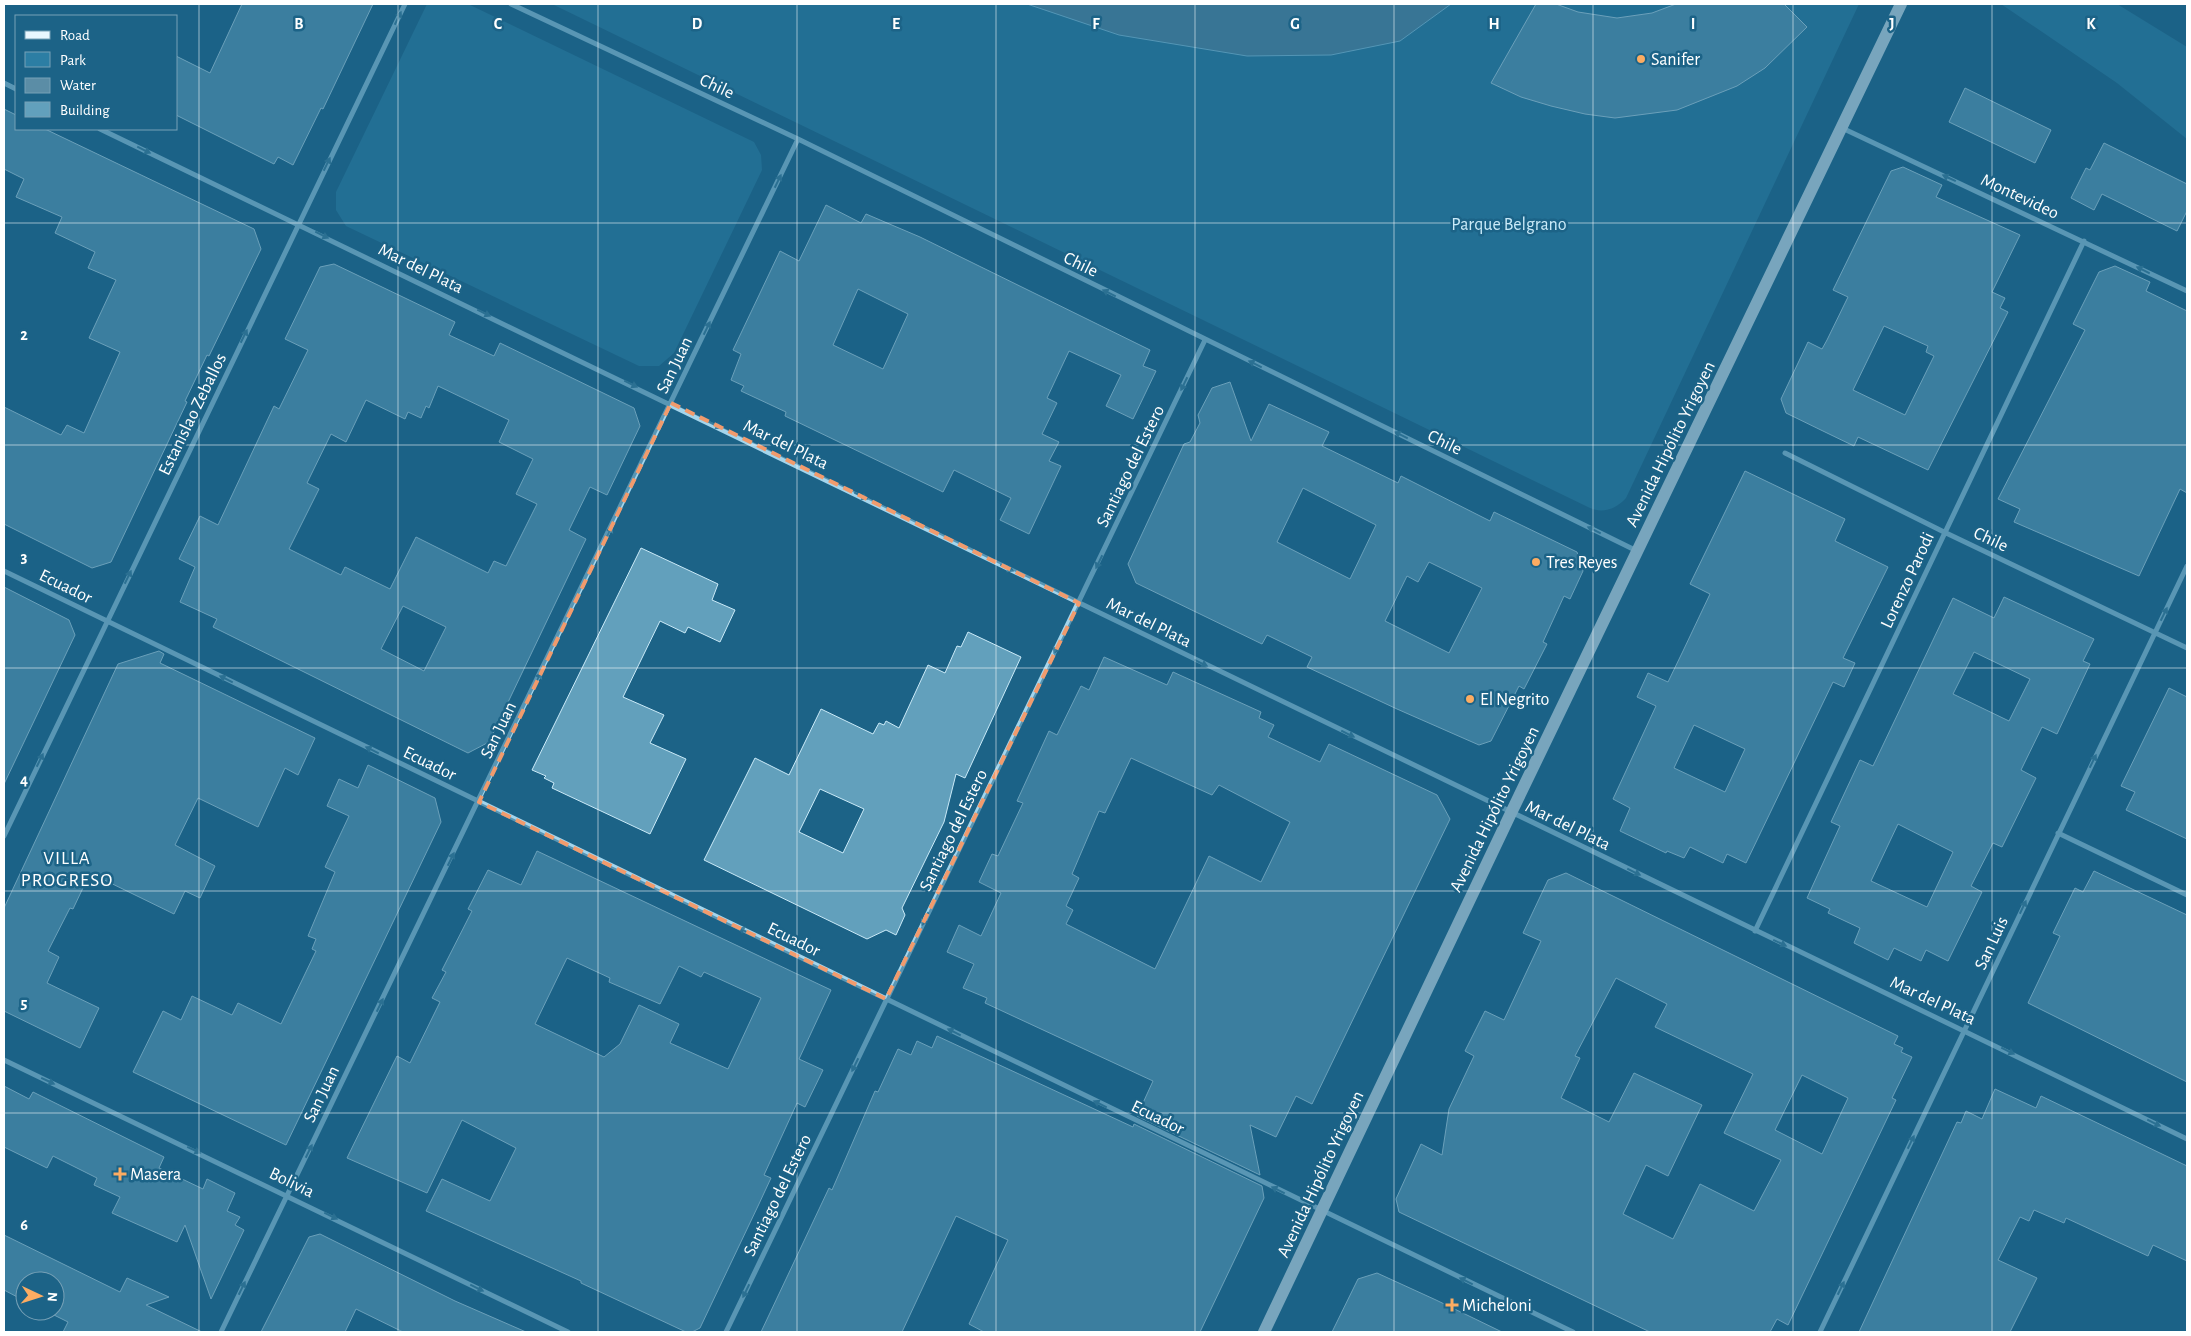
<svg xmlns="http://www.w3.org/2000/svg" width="2191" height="1336" viewBox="0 0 2191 1336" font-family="'Alegreya Sans',sans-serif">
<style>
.green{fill:#2c7ea4}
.water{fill:#5b8da6;stroke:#97d3ee}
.building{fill:#62a0bc;stroke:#caeaf8;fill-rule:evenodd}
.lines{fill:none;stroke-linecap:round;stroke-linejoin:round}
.street{stroke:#a4d5ec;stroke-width:5}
.primary{stroke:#e9f7ff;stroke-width:12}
.oneway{fill:#3e80a0}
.marked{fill:none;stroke:#f19b6d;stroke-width:4;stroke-dasharray:10 6;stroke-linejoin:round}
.grid{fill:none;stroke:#fff;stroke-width:1;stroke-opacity:0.55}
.poi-dot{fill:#fcac62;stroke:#1c6387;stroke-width:2}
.labels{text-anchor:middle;stroke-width:5;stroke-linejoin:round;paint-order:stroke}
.poi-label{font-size:18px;fill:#fff;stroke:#1c6387;text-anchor:start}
.street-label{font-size:18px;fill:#fff;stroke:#1c6387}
.park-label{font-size:18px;fill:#caeaf8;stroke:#1c6387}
.neighbourhood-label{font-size:19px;letter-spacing:1px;fill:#fff;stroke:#1c6387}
.grid-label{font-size:16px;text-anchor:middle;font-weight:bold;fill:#fff;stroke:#1c6387;stroke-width:5;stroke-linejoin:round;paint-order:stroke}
</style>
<rect width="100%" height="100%" fill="#1c6387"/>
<!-- green -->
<path class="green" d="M 427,4 L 468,4 L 754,142 L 761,155 L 762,170 L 674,353 L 659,366 L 639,366 L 346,226 L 336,210 L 336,192 Z
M 552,4 L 1859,4 L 1626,498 C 1617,508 1604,514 1590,508 Z
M 2001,4 L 2117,4 L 2187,47 L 2187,139 L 2117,83 Z"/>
<!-- water -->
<path class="water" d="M 1027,4 L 1451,4 L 1400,41 L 1331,55 L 1247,56 L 1119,35 Z"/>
<!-- building -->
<path class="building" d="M 242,4 L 373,4 L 323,109 L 321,108 L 293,165 L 278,157 L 274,164 L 176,115 L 176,56 L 210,73 Z
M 1536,4 L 1556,4 L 1578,12 L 1617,18 L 1652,13 L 1676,4 L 1784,4 L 1807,27 L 1765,68 L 1737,86 L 1677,110 L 1615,118 L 1585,114 L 1551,106 L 1521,97 L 1491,83 Z
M 1965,88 L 2051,130 L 2035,163 L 1949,122 Z
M 4,109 L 16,115 L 16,129 L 45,129 L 254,229 L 261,249 L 209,356 L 207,355 L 185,401 L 187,402 L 111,562 L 92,568 L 4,524 L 4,407 L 61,435 L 67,425 L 84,433 L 120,352 L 89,338 L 116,280 L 88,268 L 95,252 L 55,233 L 62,217 L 16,197 L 24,179 L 4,169 Z
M 2104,143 L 2187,184 L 2187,211 L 2177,231 L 2102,194 L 2094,210 L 2071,198 L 2086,168 L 2090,170 Z
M 1903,167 L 1942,185 L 1936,197 L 2020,235 L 1992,292 L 2005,298 L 2000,308 L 2008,312 L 1928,470 L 1858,437 L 1854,446 L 1825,432 L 1786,413 L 1781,399 L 1808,342 L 1822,349 L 1827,340 L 1848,297 L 1833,290 L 1891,171 ZM 1884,326 L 1928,346 L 1926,352 L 1934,356 L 1905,415 L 1853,390 Z
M 826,205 L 861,223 L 866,214 L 920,237 L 1150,350 L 1143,366 L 1156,371 L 1133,419 L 1106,406 L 1121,375 L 1069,351 L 1047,398 L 1057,403 L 1042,434 L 1059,442 L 1049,461 L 1061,466 L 1029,534 L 1000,520 L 1011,498 L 954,470 L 943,492 L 785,416 L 786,412 L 741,391 L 744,386 L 731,380 L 741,354 L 733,350 L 780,251 L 799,261 ZM 858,289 L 908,314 L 883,369 L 833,345 Z
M 334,264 L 455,322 L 449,335 L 494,356 L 500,343 L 634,408 L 640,426 L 607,495 L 590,487 L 569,530 L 586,539 L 489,742 L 468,753 L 213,627 L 217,619 L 180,602 L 195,567 L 179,559 L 200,516 L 218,525 L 274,406 L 279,409 L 308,350 L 285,339 L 320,267 ZM 438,386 L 509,420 L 499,442 L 533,459 L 516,494 L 537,504 L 506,566 L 494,561 L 488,573 L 416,537 L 390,589 L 345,567 L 341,575 L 289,549 L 319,489 L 307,483 L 331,434 L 346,442 L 366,400 L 405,419 L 408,412 L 421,418 L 426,406 L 429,408 ZM 403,606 L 446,627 L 424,671 L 381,649 Z
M 2115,266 L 2150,282 L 2146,291 L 2187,311 L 2187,493 L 2180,489 L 2139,576 L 2014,522 L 2020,509 L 1998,499 L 2085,330 L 2073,324 L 2099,272 Z
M 1230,382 L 1251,441 L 1269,404 L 1329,432 L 1322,446 L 1398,483 L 1401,476 L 1490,521 L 1494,512 L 1577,552 L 1583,571 L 1570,599 L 1564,596 L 1543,642 L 1547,644 L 1524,689 L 1519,686 L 1491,741 L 1479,745 L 1397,709 L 1307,667 L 1312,657 L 1267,635 L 1262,644 L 1136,583 L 1128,564 L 1184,444 L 1190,442 L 1200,423 L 1198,415 L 1212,388 ZM 1303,488 L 1376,525 L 1350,579 L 1277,542 ZM 1429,562 L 1482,588 L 1449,653 L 1385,621 L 1407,576 L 1418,582 Z
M 1745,471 L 1845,519 L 1835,541 L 1888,567 L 1843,658 L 1855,663 L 1844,687 L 1833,682 L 1746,863 L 1727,854 L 1723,863 L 1690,847 L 1684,858 L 1667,851 L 1666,853 L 1620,831 L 1630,808 L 1613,799 L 1656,706 L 1637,697 L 1648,673 L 1668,682 L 1683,651 L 1710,594 L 1690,584 ZM 1694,725 L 1745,749 L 1725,792 L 1674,768 Z
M 641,548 L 718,584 L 712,600 L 735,610 L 720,642 L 688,627 L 685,633 L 660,621 L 623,697 L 664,715 L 650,743 L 686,759 L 650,834 L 552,788 L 554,783 L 544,778 L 546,776 L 532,770 Z
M 4,587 L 69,620 L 75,635 L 4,784 Z
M 2004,597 L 2094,639 L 2083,661 L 2090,664 L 2057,734 L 2042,727 L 2021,770 L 2036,778 L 2002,847 L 1993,843 L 1971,886 L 1982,892 L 1948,961 L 1926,950 L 1921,961 L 1894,948 L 1888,960 L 1854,943 L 1860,928 L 1828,913 L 1830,909 L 1807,898 L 1840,826 L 1831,822 L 1860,760 L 1873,766 L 1953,598 L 1994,618 ZM 1974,652 L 2030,679 L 2009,721 L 1953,694 ZM 1898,824 L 1953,852 L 1927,907 L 1871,881 Z
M 968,632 L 1021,657 L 965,778 L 956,774 L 944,822 L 902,908 L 905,915 L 896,935 L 886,930 L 867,939 L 704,860 L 755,758 L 789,775 L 821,709 L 873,734 L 879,723 L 884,725 L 886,721 L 899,728 L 928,665 L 945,673 L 957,646 L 961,647 ZM 820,789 L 864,809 L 843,853 L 799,832 Z
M 159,651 L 164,654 L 160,663 L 315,738 L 298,775 L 285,768 L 258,827 L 198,798 L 175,845 L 215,866 L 200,898 L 185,891 L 174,914 L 90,873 L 73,909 L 70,908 L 48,951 L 59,957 L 47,983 L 99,1008 L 80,1048 L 4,1011 L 4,908 L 118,664 Z
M 1104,657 L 1167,685 L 1173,672 L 1261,712 L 1259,718 L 1274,725 L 1268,737 L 1320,762 L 1329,744 L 1437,795 L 1450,819 L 1312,1104 L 1296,1096 L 1276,1137 L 1250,1125 L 1260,1175 L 1137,1116 L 1153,1081 L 985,1003 L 987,998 L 963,988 L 974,964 L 947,952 L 959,925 L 981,936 L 1001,893 L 979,882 L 992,854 L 998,856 L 1023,803 L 1017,801 L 1049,731 L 1057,735 L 1081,686 L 1089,690 ZM 1131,758 L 1212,795 L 1219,785 L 1290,822 L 1261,882 L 1209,856 L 1155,969 L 1066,924 L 1073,910 L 1066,906 L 1079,878 L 1072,874 L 1099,811 L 1105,813 Z
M 2169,688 L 2187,697 L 2187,839 L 2126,810 L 2135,792 L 2121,786 Z
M 368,765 L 435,798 L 441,822 L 286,1145 L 133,1072 L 163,1011 L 181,1020 L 192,996 L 232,1015 L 238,1003 L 281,1024 L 316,951 L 312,949 L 316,939 L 308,936 L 335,872 L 325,867 L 349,816 L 327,806 L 339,779 L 358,788 Z
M 537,851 L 831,990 L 799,1059 L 823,1070 L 805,1107 L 797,1103 L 764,1175 L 771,1178 L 758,1206 L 700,1328 L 692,1332 L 686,1332 L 581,1283 L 581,1281 L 426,1211 L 442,1179 L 490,1201 L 516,1148 L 462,1120 L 427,1193 L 347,1158 L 397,1056 L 410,1063 L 440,1002 L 432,998 L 446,972 L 442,970 L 472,911 L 468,909 L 488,870 L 521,885 ZM 567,958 L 610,978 L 609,982 L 660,1004 L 679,966 L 701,977 L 704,972 L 761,998 L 728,1069 L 670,1043 L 679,1024 L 639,1005 L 620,1044 L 604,1057 L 535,1024 Z
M 2094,871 L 2187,915 L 2187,1082 L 2028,1003 L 2060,936 L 2053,933 L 2075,888 L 2083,892 Z
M 1566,873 L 1898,1036 L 1894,1044 L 1903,1048 L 1901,1052 L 1912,1057 L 1892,1098 L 1896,1100 L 1788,1325 L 1777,1319 L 1770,1332 L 1650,1332 L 1399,1212 L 1396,1199 L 1421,1144 L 1442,1155 L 1449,1109 L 1474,1056 L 1465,1051 L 1485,1011 L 1504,1020 L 1541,941 L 1523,933 L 1548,880 ZM 1616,978 L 1667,1004 L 1655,1027 L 1753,1074 L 1724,1133 L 1781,1160 L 1754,1211 L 1700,1184 L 1673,1239 L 1623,1214 L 1646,1165 L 1668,1176 L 1702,1105 L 1634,1073 L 1609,1122 L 1561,1098 L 1580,1058 L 1575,1056 ZM 1802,1075 L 1848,1098 L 1822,1154 L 1775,1130 Z
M 937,1036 L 1133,1127 L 1134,1124 L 1262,1186 L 1264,1198 L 1200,1332 L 984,1332 L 969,1324 L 1008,1240 L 956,1216 L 902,1332 L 761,1332 L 829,1188 L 832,1190 L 875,1091 L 878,1092 L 898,1049 L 911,1055 L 917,1041 L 932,1048 Z
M 4,1086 L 29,1099 L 33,1092 L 164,1157 L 159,1168 L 203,1189 L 207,1179 L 235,1193 L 227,1211 L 240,1217 L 235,1225 L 244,1230 L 211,1299 L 185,1225 L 177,1242 L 112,1213 L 120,1197 L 94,1185 L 97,1178 L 53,1156 L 47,1168 L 4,1147 Z
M 1995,1089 L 2036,1108 L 2041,1096 L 2187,1166 L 2187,1261 L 2153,1245 L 2148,1256 L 2066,1218 L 2064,1223 L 2034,1210 L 2029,1221 L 2020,1217 L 1998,1260 L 2037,1278 L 2010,1332 L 1859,1332 L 1957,1122 L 1961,1123 L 1966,1111 L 1982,1119 Z
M 320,1234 L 455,1301 L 526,1332 L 403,1332 L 356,1309 L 345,1332 L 261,1332 L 309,1237 Z
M 4,1235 L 120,1292 L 127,1278 L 169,1297 L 146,1305 L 202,1332 L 63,1332 L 68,1322 L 46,1311 L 55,1311 L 55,1281 L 25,1281 L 25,1301 L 4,1290 Z
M 1377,1273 L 1436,1300 L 1502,1332 L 1332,1332 L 1358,1279 Z"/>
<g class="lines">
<!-- street -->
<path class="street" d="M 511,4 L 798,139 L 1637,551
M 4,83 L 16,89
M 1842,128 L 2187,291
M 100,129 L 2187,1139
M 1785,453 L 1944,532 L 2187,648
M 4,571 L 1573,1332
M 2058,833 L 2187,895
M 4,836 L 405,4
M 1755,931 L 2084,241
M 4,1060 L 568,1332
M 221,1332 L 798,139
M 726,1332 L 1205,340
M 1820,1332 L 2187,566"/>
<!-- primary -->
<path class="primary" d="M 1264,1332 L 1511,813 L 1901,4"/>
</g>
<!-- one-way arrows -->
<defs><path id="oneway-solid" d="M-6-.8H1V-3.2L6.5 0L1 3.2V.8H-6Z" transform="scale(1.25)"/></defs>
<g class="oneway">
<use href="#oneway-solid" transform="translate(398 18) rotate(-64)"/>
<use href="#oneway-solid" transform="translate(144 150) rotate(26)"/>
<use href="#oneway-solid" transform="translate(327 164) rotate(-64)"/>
<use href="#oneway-solid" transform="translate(1949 178) rotate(-155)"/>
<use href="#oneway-solid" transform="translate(778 181) rotate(-64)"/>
<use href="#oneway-solid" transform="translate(322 235) rotate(26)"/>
<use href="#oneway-solid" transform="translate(2143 270) rotate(-154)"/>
<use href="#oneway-solid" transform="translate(1109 293) rotate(-154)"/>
<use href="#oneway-solid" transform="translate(484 313) rotate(26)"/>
<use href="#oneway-solid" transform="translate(707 328) rotate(-64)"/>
<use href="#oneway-solid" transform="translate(244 336) rotate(-64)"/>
<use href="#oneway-solid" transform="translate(1255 364) rotate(-154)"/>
<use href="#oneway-solid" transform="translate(631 384) rotate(26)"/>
<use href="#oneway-solid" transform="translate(1184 384) rotate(116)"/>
<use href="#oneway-solid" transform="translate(715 425) rotate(26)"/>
<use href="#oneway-solid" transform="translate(1401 435) rotate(-154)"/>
<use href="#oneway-solid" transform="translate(861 496) rotate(26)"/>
<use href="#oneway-solid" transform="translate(1594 530) rotate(-154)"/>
<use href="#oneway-solid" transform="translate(609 533) rotate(-64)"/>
<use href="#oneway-solid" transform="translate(1099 562) rotate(116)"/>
<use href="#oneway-solid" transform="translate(1007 568) rotate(26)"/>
<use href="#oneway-solid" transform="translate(128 577) rotate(-64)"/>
<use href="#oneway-solid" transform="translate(2164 614) rotate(-64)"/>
<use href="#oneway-solid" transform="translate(1057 647) rotate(116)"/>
<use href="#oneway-solid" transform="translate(1201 663) rotate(26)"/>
<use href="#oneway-solid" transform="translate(226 679) rotate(-154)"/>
<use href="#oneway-solid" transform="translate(538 679) rotate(-64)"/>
<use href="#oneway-solid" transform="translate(1348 734) rotate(26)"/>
<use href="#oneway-solid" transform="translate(372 750) rotate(-154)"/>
<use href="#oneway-solid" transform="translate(40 760) rotate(-64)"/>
<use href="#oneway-solid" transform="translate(2093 761) rotate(-64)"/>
<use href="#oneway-solid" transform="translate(451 859) rotate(-64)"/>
<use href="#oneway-solid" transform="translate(1634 872) rotate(26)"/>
<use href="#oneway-solid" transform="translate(2023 907) rotate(-65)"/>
<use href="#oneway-solid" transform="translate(925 919) rotate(116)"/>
<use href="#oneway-solid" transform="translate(745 931) rotate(-154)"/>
<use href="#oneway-solid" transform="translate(1780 943) rotate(25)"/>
<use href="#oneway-solid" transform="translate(380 1005) rotate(-64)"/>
<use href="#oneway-solid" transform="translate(954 1032) rotate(-154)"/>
<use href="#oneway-solid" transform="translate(2008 1051) rotate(26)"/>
<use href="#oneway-solid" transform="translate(855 1065) rotate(116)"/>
<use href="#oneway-solid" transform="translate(48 1081) rotate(25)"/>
<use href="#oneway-solid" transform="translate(1100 1104) rotate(-154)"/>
<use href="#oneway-solid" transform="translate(2154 1123) rotate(26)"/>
<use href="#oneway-solid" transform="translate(1911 1142) rotate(-64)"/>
<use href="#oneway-solid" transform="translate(194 1150) rotate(25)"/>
<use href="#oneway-solid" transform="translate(309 1151) rotate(-64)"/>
<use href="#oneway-solid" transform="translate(1278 1190) rotate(-154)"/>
<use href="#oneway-solid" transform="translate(331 1216) rotate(26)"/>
<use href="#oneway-solid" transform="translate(1466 1281) rotate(-154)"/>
<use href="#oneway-solid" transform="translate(242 1288) rotate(-64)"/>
<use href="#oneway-solid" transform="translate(477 1288) rotate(26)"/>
<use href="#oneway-solid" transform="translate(1841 1288) rotate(-64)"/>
<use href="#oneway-solid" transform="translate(746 1291) rotate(116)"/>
</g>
<!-- marked area -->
<path d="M0 0H2191V1336H0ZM 671,403 L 1079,603 L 886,999 L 479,802 Z" fill="#1c6387" fill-opacity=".55" fill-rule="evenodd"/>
<path class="marked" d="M 671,403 L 1079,603 L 886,999 L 479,802 Z"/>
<!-- grid -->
<path class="grid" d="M 199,4 L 199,1332M 398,4 L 398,1332M 598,4 L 598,1332M 797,4 L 797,1332M 996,4 L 996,1332M 1195,4 L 1195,1332M 1394,4 L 1394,1332M 1593,4 L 1593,1332M 1793,4 L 1793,1332M 1992,4 L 1992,1332M 4,223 L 2187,223M 4,445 L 2187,445M 4,668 L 2187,668M 4,891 L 2187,891M 4,1113 L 2187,1113"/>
<!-- markers -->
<g class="poi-dot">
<circle cx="1641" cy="59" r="5"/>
<circle cx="1536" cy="562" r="5"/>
<circle cx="1470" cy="699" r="5"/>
<path d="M117.5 1166.5h5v5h5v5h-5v5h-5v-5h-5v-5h5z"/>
<path d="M1449.5 1297.5h5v5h5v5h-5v5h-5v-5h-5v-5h5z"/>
</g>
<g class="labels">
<!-- poi labels -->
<g class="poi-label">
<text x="1651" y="65">Sanifer</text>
<text x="1546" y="568">Tres Reyes</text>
<text x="1480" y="705">El Negrito</text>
<text x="130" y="1180">Masera</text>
<text x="1462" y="1311">Micheloni</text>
</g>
<!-- street labels -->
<g class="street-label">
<text transform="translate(717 86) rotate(25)" y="6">Chile</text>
<text transform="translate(2020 196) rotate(25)" y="6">Montevideo</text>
<text transform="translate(1081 264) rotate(26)" y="6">Chile</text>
<text transform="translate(421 268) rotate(26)" y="6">Mar del Plata</text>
<text transform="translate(674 365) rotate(-64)" y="6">San Juan</text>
<text transform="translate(192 414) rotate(-64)" y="6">Estanislao Zeballos</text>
<text transform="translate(1445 442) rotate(26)" y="6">Chile</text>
<text transform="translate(786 444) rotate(26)" y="6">Mar del Plata</text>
<text transform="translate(1670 444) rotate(-64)" y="6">Avenida Hipólito Yrigoyen</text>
<text transform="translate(1130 466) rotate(-64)" y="6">Santiago del Estero</text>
<text transform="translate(1991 539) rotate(25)" y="6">Chile</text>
<text transform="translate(1907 580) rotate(-65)" y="6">Lorenzo Parodi</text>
<text transform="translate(66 586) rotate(26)" y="6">Ecuador</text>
<text transform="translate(1149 622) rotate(26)" y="6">Mar del Plata</text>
<text transform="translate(498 730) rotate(-64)" y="6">San Juan</text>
<text transform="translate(430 763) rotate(26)" y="6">Ecuador</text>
<text transform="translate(1494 809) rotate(-64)" y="6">Avenida Hipólito Yrigoyen</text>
<text transform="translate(1568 825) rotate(26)" y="6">Mar del Plata</text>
<text transform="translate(953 830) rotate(-64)" y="6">Santiago del Estero</text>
<text transform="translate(794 939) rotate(26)" y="6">Ecuador</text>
<text transform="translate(1991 943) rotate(-65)" y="6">San Luis</text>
<text transform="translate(1933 1000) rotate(25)" y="6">Mar del Plata</text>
<text transform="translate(321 1094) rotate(-64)" y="6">San Juan</text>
<text transform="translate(1158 1117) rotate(26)" y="6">Ecuador</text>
<text transform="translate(1320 1174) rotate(-65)" y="6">Avenida Hipólito Yrigoyen</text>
<text transform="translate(292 1182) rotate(26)" y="6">Bolivia</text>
<text transform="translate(777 1195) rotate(-64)" y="6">Santiago del Estero</text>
</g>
<!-- park labels -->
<g class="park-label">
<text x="1509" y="230">Parque Belgrano</text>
</g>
<!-- neighbourhood labels -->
<g class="neighbourhood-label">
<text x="67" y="864">VILLA<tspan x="67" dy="22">PROGRESO</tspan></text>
</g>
</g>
<g class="grid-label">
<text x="299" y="29">B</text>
<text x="498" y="29">C</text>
<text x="697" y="29">D</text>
<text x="896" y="29">E</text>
<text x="1096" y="29">F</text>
<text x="1295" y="29">G</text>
<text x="1494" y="29">H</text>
<text x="1693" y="29">I</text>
<text x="1892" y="29">J</text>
<text x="2091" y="29">K</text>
<text x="24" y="340">2</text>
<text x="24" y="562">3</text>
<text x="24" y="785">4</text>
<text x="24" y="1008">5</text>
<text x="24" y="1230">6</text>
</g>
<!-- border -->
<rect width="2191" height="1336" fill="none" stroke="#ffffff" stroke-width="10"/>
<!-- legend -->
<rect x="15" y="15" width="162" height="115" fill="#1c6387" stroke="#77a1b7"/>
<rect x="25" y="31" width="25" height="8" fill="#e9f7ff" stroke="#77a1b7"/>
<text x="60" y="40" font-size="15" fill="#ffffff">Road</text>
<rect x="25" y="52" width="25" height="15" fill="#2c7ea4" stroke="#77a1b7"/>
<text x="60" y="65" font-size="15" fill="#ffffff">Park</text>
<rect x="25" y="78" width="25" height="15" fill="#5b8da6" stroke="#77a1b7"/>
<text x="60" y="90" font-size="15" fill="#ffffff">Water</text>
<rect x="25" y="102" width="25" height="15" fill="#62a0bc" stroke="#77a1b7"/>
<text x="60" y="115" font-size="15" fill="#ffffff">Building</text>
<!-- north arrow -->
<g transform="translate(40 1296) rotate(94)"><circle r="24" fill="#1c6387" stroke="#77a1b7"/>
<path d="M0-4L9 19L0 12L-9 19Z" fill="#fcac62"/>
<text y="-8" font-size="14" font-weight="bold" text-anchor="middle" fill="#ffffff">N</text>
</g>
</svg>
